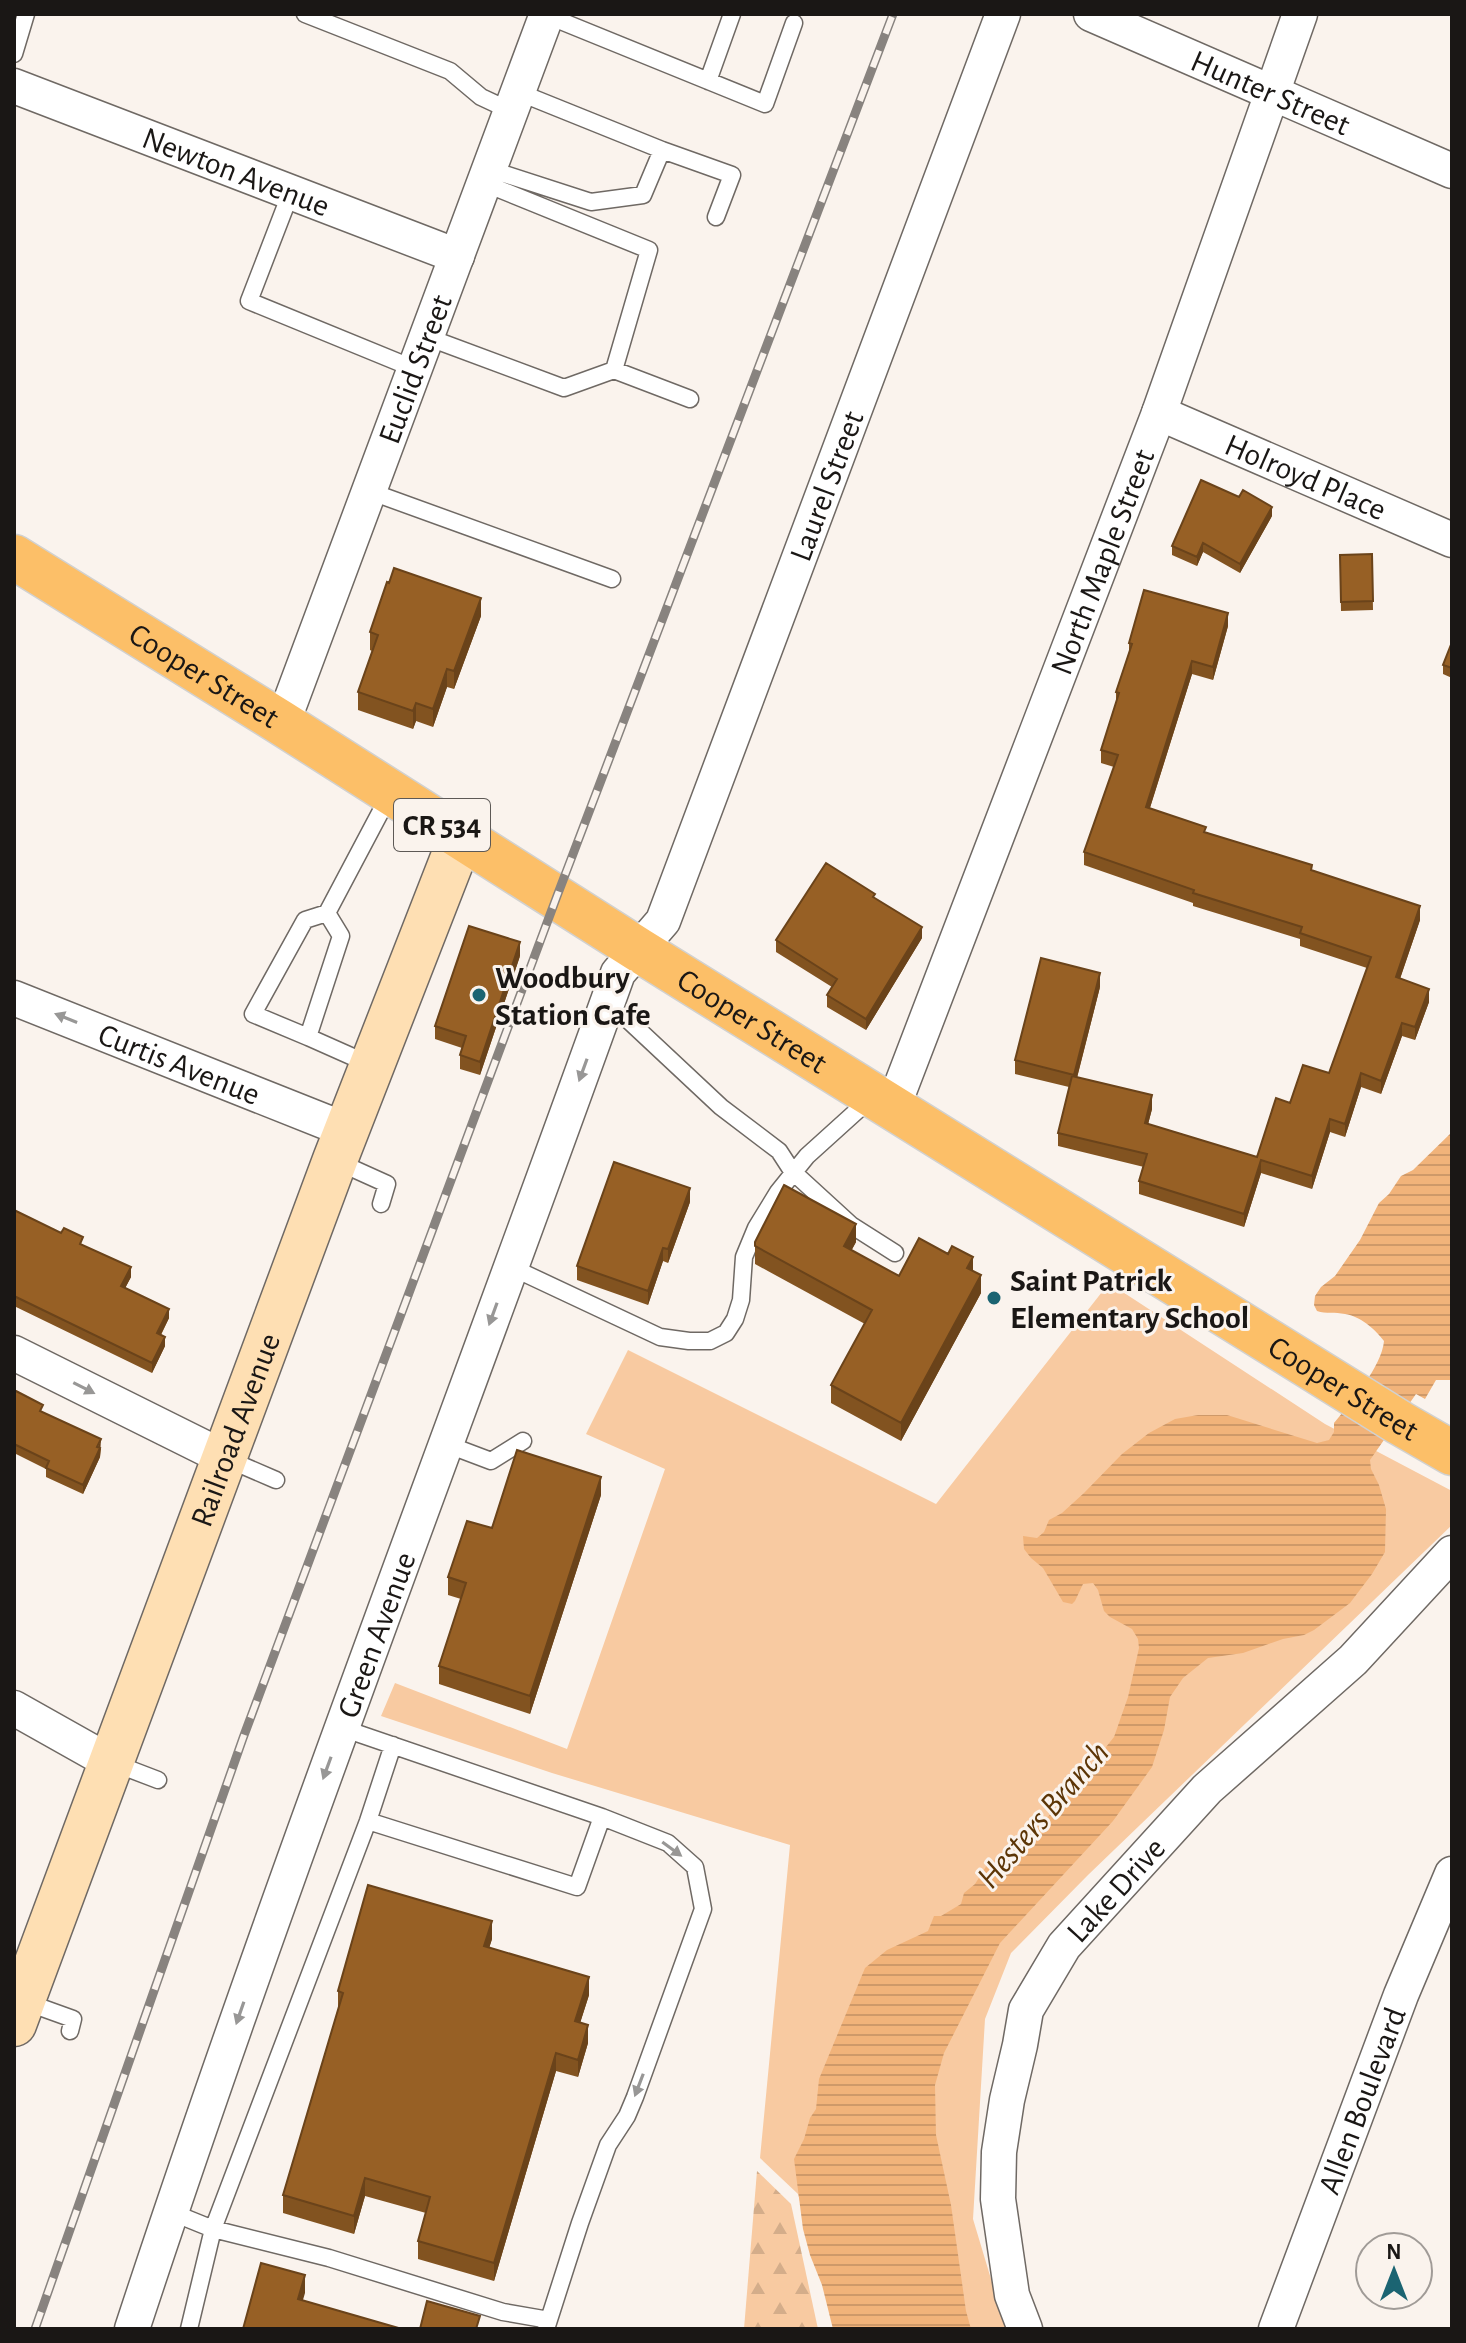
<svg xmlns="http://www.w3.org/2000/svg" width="1466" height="2343" viewBox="0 0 1466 2343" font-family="'Alegreya Sans',sans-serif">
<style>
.forest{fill:url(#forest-firs)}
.green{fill:#f8caa1}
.water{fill:url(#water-rules)}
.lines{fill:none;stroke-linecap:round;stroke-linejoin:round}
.lane-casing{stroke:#6f6964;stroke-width:19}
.street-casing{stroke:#6f6964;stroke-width:37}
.secondary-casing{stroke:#6f6964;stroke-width:47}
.primary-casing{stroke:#d1d1d0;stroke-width:47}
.lane{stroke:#fff;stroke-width:16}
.street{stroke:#fff;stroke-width:34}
.secondary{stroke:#fedfb3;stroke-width:44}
.primary{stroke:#fcbf68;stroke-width:44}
.rail-casing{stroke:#88837f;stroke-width:9}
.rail{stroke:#faf3ed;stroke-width:6;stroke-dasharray:18;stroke-linecap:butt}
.wall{fill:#825320}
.shaded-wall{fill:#6a431a}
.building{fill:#976025;stroke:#6a431a;stroke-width:2}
.oneway{fill:#989796}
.poi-dot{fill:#1b6472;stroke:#faf3ed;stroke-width:3}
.labels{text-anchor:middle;stroke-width:6;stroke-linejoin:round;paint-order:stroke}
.shield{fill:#faf3ed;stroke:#5d5956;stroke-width:2}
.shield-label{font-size:30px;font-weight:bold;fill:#1a1715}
.street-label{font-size:32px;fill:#1a1715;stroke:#faf3ed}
.poi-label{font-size:32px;font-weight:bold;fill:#1a1715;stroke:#faf3ed;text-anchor:start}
.water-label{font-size:34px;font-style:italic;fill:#5c3506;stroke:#faf3ed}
</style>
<defs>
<pattern id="forest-firs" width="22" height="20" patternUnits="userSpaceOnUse" patternTransform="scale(2)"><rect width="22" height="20" fill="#f8caa1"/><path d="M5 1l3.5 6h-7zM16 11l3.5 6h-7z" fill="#d4ad8a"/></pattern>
<pattern id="water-rules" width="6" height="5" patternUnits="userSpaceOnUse" patternTransform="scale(2)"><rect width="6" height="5" fill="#f1b37a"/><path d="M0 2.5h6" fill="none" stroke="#ce9969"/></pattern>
</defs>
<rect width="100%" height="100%" fill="#faf3ed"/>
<!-- forest -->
<path class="forest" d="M 757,2171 L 791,2204 L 818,2329 L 744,2329 Z"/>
<!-- green -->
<path class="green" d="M 1109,1283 L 1325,1424 L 1452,1491 L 1452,1525 L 1088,1875 L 1011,1953 L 985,2019 L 973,2219 L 1006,2329 L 835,2329 L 798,2194 L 760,2158 L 790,1845 L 552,1773 L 381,1716 L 395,1683 L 567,1749 L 665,1469 L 586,1434 L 628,1350 L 936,1504 Z"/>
<!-- water -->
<path class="water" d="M 1452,1132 L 1452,1380 L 1436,1380 L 1425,1399 L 1416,1394 L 1370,1460 L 1371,1469 L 1379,1485 L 1386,1509 L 1385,1552 L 1372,1574 L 1350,1603 L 1314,1630 L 1304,1635 L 1283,1639 L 1243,1653 L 1208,1658 L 1183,1678 L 1170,1697 L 1164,1730 L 1152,1767 L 1113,1821 L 1000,1943 L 944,2053 L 935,2085 L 936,2135 L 951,2205 L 966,2311 L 971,2329 L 833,2329 L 822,2285 L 810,2255 L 803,2229 L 794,2159 L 804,2139 L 810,2118 L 816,2109 L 819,2079 L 865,1968 L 887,1950 L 928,1931 L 934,1916 L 941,1916 L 961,1904 L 964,1893 L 975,1884 L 987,1865 L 1010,1850 L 1052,1813 L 1072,1791 L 1080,1777 L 1094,1769 L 1100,1762 L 1106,1747 L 1114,1737 L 1128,1697 L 1139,1648 L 1138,1639 L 1132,1629 L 1110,1617 L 1104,1611 L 1098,1590 L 1093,1583 L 1083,1584 L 1075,1601 L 1072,1604 L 1063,1602 L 1043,1568 L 1031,1558 L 1024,1549 L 1023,1536 L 1037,1538 L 1044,1532 L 1049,1520 L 1062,1513 L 1084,1493 L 1122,1454 L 1149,1433 L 1175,1419 L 1198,1415 L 1227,1415 L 1317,1443 L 1329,1440 L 1334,1432 L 1334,1423 C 1350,1404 1382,1366 1384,1341 C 1375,1329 1360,1316 1345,1314 C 1335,1312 1326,1314 1317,1311 L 1314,1305 L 1315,1296 L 1321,1287 L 1335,1276 L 1360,1240 L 1379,1203 L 1389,1194 L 1401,1176 L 1413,1170 Z"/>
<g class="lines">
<!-- lane casing -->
<g class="lane-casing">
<path id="lane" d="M 305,14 L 450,71 L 481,97 L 511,111
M 546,15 L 765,104 L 794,23
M 14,54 L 26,14
M 708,81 L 732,14
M 662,150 L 732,175 L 716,217
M 489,169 L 591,202 L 643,195 L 662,150 L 518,92
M 484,183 L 649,250 L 614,370 L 690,399
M 291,192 L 249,301 L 415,369
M 427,337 L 564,388 L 614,370
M 369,491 L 612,579
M 606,1006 L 628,1020 L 721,1107 L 779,1151 L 792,1171 L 851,1225 L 895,1253
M 308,1037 L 253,1014 L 305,920 L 327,913
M 371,1065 L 308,1037 L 341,936 L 327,913 L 390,794
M 336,1161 L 387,1184 L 381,1204
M 511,1267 L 660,1337 L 689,1341 L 710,1341 L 726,1333 L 735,1319 L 741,1300 L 744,1257 L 756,1228 L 778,1192 L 807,1156 L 859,1109 L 867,1096
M 446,1444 L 491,1461 L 523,1441
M 225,1458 L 276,1480
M 342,1728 L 602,1817 L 668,1843 L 695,1867 L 703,1909 L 635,2097 L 627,2116 L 608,2145 L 580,2223 L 546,2329
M 111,1762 L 158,1780
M 368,1821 L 577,1887 L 602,1817
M 23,2001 L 73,2019 L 70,2031
M 171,2212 L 213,2229 L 329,2258 L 503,2312 L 549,2320
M 189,2329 L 213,2229 L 368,1821 L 393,1745"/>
</g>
<!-- street casing -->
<g class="street-casing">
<g id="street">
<path id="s1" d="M 1091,14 L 1452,171"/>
<path id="s2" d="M 14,86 L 457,256"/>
<path id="s3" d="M 1159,413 L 1452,540"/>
<path id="s4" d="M 280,722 L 290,703 L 547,14"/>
<path id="s5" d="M 14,998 L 346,1130"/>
<path id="s6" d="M 893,1107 L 1159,413 L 1300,14"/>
<path d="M 14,1353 L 223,1457"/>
<path d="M 14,1708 L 110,1762"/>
<path id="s7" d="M 132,2329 C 282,1873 456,1425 618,973 L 663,921 L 1003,14"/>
<path id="s8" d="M 1025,2329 L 1012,2295 L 998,2199 L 999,2152 L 1007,2100 L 1020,2045 L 1026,2010 L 1064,1946 L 1207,1789 L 1353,1660 L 1452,1553"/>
<path id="s9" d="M 1276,2329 L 1401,1995 L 1452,1874"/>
</g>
</g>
<!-- secondary casing -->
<g class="secondary-casing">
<g id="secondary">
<path id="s10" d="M 14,2024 L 335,1160 L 461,837"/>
</g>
</g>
<!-- primary casing -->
<g class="primary-casing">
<g id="primary">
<path id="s11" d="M 14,557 L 280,722 L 639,950 L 1400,1423 L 1452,1453"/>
</g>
</g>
<!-- lane -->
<use href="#lane" class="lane"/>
<!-- street -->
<use href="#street" class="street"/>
<!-- secondary -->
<use href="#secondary" class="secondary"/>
<!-- primary -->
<use href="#primary" class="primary"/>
<!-- rail casing -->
<g class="rail-casing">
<path id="rail" d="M 35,2329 L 243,1738 L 557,896 L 893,14"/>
</g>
<!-- rail -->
<use href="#rail" class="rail"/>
</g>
<!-- wall -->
<path class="wall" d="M 1272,516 L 1240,573 L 1203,552 L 1197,566 L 1172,555 L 1172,546 Z
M 1372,554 L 1373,610 L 1341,611 L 1340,555 Z
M 481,616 L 454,689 L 447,687 L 433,727 L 416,721 L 413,729 L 358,710 L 358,692 L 372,651 L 370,650 L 370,632 Z
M 1228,626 L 1213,680 L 1192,674 L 1150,808 L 1206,833 L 1312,870 L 1420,920 L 1400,979 L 1429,1002 L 1415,1040 L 1402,1036 L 1381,1094 L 1361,1087 L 1345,1137 L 1330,1132 L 1312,1189 L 1261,1173 L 1244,1227 L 1139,1194 L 1139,1181 L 1144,1167 L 1058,1146 L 1058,1133 L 1069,1087 L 1015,1074 L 1015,1060 L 1100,987 L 1077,1078 L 1152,1109 L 1148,1124 L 1257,1157 L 1290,1103 L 1329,1073 L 1367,968 L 1300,946 L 1300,939 L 1193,906 L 1193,903 L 1084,865 L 1084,852 L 1114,767 L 1101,763 L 1101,750 L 1116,702 L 1116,692 L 1129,653 L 1129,643 Z
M 1452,642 L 1452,678 L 1443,674 L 1443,665 Z
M 875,898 L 922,938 L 866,1030 L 827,1007 L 827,995 L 832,987 L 776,952 L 776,940 Z
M 520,956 L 480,1075 L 460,1069 L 460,1055 L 462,1048 L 435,1039 L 435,1026 Z
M 690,1202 L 668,1263 L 663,1261 L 648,1305 L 577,1280 L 577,1266 Z
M 14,1210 L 83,1245 L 131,1277 L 125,1288 L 169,1318 L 161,1335 L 165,1346 L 152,1373 L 14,1306 Z
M 755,1242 L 856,1242 L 851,1251 L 899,1276 L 973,1271 L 981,1293 L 901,1441 L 831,1403 L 831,1385 L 865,1324 L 755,1264 Z
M 14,1394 L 101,1449 L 100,1457 L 83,1494 L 46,1477 L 46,1469 L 14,1453 Z
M 601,1495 L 530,1714 L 439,1684 L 439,1666 L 461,1599 L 448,1595 L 448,1577 L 492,1528 Z
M 492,1939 L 489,1948 L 589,1995 L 580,2023 L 588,2043 L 578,2077 L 556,2071 L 494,2281 L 418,2259 L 418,2241 L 426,2213 L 365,2196 L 354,2234 L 283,2213 L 283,2195 L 338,2009 L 338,1991 Z"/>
<!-- shaded-wall -->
<path class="shaded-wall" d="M 1272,507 L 1272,516 L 1240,573 L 1240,564 Z
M 1203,543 L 1203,552 L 1197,566 L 1197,557 Z
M 481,598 L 481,616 L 454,689 L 454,671 Z
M 1228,613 L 1228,626 L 1213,680 L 1213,667 Z
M 1192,661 L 1192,674 L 1146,820 L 1146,807 Z
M 447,669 L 447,687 L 433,727 L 433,709 Z
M 416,703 L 416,721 L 413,729 L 413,711 Z
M 1420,906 L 1420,920 L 1396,990 L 1396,977 Z
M 922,927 L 922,938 L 866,1030 L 866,1019 Z
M 520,942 L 520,956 L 480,1075 L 480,1062 Z
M 1100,973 L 1100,987 L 1074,1089 L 1074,1075 Z
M 1429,989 L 1429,1002 L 1415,1040 L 1415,1027 Z
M 1402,1023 L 1402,1036 L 1381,1094 L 1381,1081 Z
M 1361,1073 L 1361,1087 L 1345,1137 L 1345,1124 Z
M 1152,1095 L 1152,1109 L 1145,1136 L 1145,1123 Z
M 1330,1119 L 1330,1132 L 1312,1189 L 1312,1176 Z
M 1261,1160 L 1261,1173 L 1244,1227 L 1244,1214 Z
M 690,1188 L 690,1202 L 668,1263 L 668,1249 Z
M 856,1224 L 856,1242 L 844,1264 L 844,1246 Z
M 663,1248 L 663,1261 L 648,1305 L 648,1291 Z
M 973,1257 L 973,1275 L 967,1268 Z
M 131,1267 L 131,1277 L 121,1296 L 121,1286 Z
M 981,1275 L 981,1293 L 901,1441 L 901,1423 Z
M 169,1309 L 169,1318 L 157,1342 L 157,1333 Z
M 165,1337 L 165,1346 L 152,1373 L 152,1363 Z
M 101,1439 L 100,1457 L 83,1494 L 83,1485 Z
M 601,1477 L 601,1495 L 530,1714 L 530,1696 Z
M 492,1921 L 492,1939 L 484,1964 L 484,1946 Z
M 589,1977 L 589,1995 L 575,2039 L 575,2021 Z
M 588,2025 L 588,2043 L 578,2077 L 578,2060 Z
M 556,2053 L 556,2071 L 494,2281 L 494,2263 Z
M 365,2178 L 365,2196 L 354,2234 L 354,2216 Z
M 305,2275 L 305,2293 L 298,2317 L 298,2299 Z"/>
<!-- building -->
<path class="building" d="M 1201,480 L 1239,497 L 1243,490 L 1272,507 L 1240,564 L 1203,543 L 1197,557 L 1172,546 Z
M 1372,554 L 1373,601 L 1341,602 L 1340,555 Z
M 394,568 L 481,598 L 454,671 L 447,669 L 433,709 L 416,703 L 413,711 L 358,692 L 378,635 L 370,632 L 387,582 L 389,583 Z
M 1144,590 L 1228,613 L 1213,667 L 1192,661 L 1146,807 L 1206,827 L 1204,832 L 1312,865 L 1311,870 L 1420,906 L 1396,977 L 1429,989 L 1415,1027 L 1402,1023 L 1381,1081 L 1361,1073 L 1345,1124 L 1330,1119 L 1312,1176 L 1261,1160 L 1244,1214 L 1139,1181 L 1147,1154 L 1058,1133 L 1072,1076 L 1152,1095 L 1145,1123 L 1257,1157 L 1276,1098 L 1290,1103 L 1303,1065 L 1329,1073 L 1371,957 L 1300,933 L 1302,927 L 1193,893 L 1194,890 L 1084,852 L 1118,755 L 1101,750 L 1119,693 L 1116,692 L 1132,644 L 1129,643 Z
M 1452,642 L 1452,668 L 1443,665 Z
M 826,863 L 875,894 L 873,897 L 922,927 L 866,1019 L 827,995 L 837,979 L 776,940 Z
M 469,926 L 520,942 L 480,1062 L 460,1055 L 466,1036 L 435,1026 Z
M 1041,958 L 1100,973 L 1074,1075 L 1015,1060 Z
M 614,1162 L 690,1188 L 668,1249 L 663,1248 L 648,1291 L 577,1266 Z
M 784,1185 L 856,1224 L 844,1246 L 899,1276 L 919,1238 L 948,1254 L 952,1246 L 973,1257 L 967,1268 L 981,1275 L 901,1423 L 831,1385 L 872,1310 L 755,1246 L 755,1242 Z
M 14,1210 L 61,1233 L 64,1228 L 83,1237 L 80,1244 L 131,1267 L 121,1286 L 169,1309 L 157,1333 L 165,1337 L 152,1363 L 14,1296 Z
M 16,1391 L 43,1405 L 40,1411 L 101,1439 L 97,1447 L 100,1448 L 83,1485 L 46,1468 L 49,1461 L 14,1444 L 14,1394 Z
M 517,1450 L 601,1477 L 530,1696 L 439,1666 L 466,1583 L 448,1577 L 467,1521 L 492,1528 Z
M 368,1885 L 492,1921 L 484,1946 L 589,1977 L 575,2021 L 588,2025 L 578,2060 L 556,2053 L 494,2263 L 418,2241 L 430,2197 L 365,2178 L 354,2216 L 283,2195 L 343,1993 L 338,1991 Z
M 261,2263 L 305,2275 L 298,2299 L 402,2329 L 243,2329 Z
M 427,2301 L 480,2316 L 476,2329 L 420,2329 Z"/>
<!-- one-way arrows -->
<defs><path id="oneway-solid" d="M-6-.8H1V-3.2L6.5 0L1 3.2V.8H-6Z" transform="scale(2)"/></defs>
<g class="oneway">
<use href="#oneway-solid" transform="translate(66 1018) rotate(-158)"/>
<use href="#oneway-solid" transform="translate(583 1070) rotate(110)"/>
<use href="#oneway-solid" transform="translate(493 1314) rotate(110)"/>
<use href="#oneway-solid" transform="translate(84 1388) rotate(27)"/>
<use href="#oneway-solid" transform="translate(327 1768) rotate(110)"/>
<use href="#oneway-solid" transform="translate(672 1849) rotate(36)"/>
<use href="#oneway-solid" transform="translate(240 2013) rotate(109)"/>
<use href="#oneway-solid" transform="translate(639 2085) rotate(111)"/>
</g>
<!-- markers -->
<g class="poi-dot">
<circle cx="479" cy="995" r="8"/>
<circle cx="994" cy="1298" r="8"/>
</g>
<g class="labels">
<!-- shield labels -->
<rect class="shield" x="394" y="799" width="96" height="52" rx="6"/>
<g class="shield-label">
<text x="442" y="835">CR 534</text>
</g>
<!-- street labels -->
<g class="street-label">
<text dy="11" stroke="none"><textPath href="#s1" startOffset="196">Hunter Street</textPath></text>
<text dy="11" stroke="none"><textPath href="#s2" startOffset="238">Newton Avenue</textPath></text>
<text dy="11" stroke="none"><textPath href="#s4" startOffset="378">Euclid Street</textPath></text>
<text dy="11" stroke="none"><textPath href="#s3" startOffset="160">Holroyd Place</textPath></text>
<text dy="11" stroke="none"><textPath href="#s7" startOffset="1974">Laurel Street</textPath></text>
<text dy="11" stroke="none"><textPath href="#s6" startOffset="584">North Maple Street</textPath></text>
<text dy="11" stroke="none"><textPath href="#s11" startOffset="224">Cooper Street</textPath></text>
<text dy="11" stroke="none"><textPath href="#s11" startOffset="872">Cooper Street</textPath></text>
<text dy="11" stroke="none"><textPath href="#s5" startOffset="178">Curtis Avenue</textPath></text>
<text dy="11" stroke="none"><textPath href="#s11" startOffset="1568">Cooper Street</textPath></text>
<text dy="11" stroke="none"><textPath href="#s10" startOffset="634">Railroad Avenue</textPath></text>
<text dy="11" stroke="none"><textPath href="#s7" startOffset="736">Green Avenue</textPath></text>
<text dy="11" stroke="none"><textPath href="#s8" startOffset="476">Lake Drive</textPath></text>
<text dy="11" stroke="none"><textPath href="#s9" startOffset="244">Allen Boulevard</textPath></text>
</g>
<!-- poi labels -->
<g class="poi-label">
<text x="495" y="988">Woodbury<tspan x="495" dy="37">Station Cafe</tspan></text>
<text x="1010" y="1291">Saint Patrick<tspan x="1010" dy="37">Elementary School</tspan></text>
</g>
<!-- water labels -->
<g class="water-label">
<text transform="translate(1042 1814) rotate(-49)" y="12">Hesters Branch</text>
</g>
</g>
<!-- border -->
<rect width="1466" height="2343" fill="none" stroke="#1a1715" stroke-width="32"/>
<!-- north arrow -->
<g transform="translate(1394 2271)"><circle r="38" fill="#faf3ed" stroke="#a09b97" stroke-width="2"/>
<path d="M0-6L14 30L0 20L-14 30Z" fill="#1b6472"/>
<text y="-12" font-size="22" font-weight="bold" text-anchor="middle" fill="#1a1715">N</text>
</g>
</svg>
